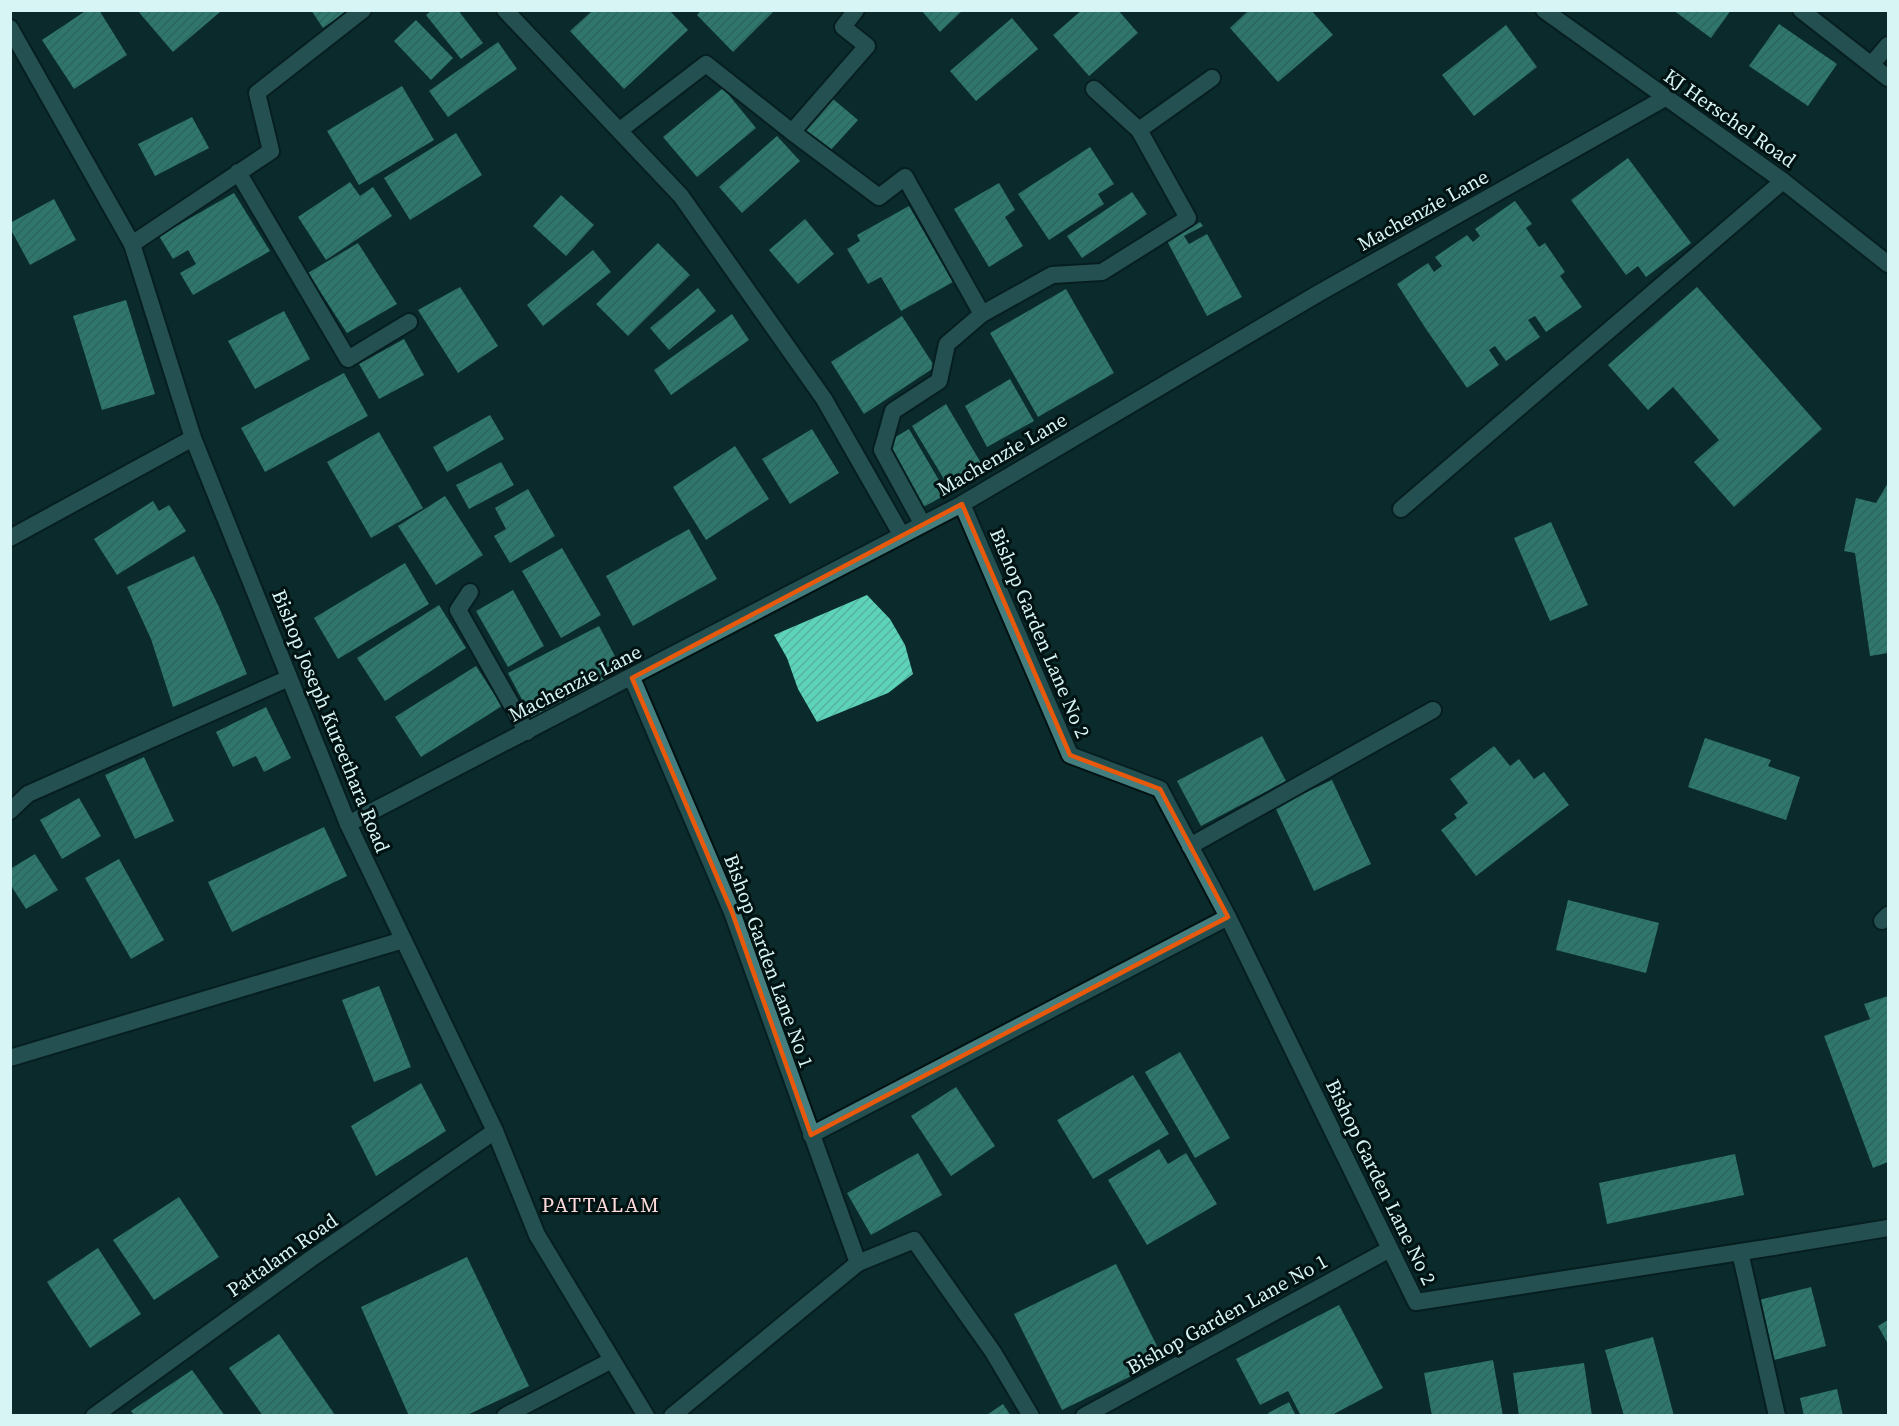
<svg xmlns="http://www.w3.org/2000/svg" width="1899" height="1426" viewBox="0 0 1899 1426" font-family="'Source Serif 4',serif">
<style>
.building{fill:url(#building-hatch)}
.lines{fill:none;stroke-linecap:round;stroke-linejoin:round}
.service-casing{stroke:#021111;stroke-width:20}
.minor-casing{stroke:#021111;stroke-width:20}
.tertiary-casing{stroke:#021111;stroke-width:20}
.secondary-casing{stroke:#021111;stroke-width:20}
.service{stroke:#457e7f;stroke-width:16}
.minor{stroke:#457e7f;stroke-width:16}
.tertiary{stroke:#457e7f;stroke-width:16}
.secondary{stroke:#457e7f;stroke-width:16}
.marked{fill:none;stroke:#e8590c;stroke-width:4.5;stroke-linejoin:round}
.labels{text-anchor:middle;stroke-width:6;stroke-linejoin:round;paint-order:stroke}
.street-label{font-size:20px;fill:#d8f5f5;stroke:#001212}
.neighbourhood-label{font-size:21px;letter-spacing:1.5px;fill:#fedada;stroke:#001212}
</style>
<defs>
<pattern id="building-hatch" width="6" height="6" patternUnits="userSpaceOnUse" patternTransform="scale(1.5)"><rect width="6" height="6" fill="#5dd3ba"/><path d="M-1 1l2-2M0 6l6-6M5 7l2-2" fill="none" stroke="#56b19e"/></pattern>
</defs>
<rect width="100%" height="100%" fill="#0b2a2b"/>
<!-- building -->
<path class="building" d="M 87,10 L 99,10 L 127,55 L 74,89 L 42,40 Z
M 137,10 L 219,10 L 220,12 L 173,52 Z
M 311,10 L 349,10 L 323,28 Z
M 432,10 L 458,10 L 483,43 L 461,59 L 426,15 Z
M 593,10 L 669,10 L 688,30 L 624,89 L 570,31 Z
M 701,10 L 775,10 L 733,52 L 697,15 Z
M 921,10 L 963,10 L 940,32 Z
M 1082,10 L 1118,10 L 1138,33 L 1089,76 L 1053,35 Z
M 1249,10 L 1311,10 L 1333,35 L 1278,82 L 1230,28 Z
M 1673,10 L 1731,10 L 1711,38 Z
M 1012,18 L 1038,49 L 976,101 L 950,71 Z
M 416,20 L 453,58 L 431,80 L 394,41 Z
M 1779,24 L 1837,64 L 1808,106 L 1749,66 Z
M 1506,25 L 1537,67 L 1474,116 L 1442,75 Z
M 498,42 L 517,69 L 448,117 L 429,91 Z
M 402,86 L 434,140 L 359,185 L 327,131 Z
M 723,88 L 756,128 L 697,177 L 663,137 Z
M 833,99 L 858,120 L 829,152 L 802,132 Z
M 192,117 L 209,148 L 155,176 L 138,144 Z
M 456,133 L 482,175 L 410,220 L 384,178 Z
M 777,136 L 800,161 L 742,213 L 719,187 Z
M 1090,147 L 1114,184 L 1098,194 L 1104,204 L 1049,240 L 1018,194 Z
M 1628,158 L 1691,243 L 1646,277 L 1638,266 L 1626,275 L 1571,200 Z
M 350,182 L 360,196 L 373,187 L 392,216 L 326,260 L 298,217 Z
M 999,183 L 1015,210 L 1005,217 L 1023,246 L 989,267 L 954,209 Z
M 1132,192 L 1147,214 L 1082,258 L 1067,236 Z
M 234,193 L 270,251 L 193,295 L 180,273 L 196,264 L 188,250 L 173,259 L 159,236 Z
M 561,195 L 594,225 L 566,256 L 533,226 Z
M 54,199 L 76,240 L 30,265 L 10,228 L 10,223 Z
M 1515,201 L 1532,224 L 1526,228 L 1539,247 L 1545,243 L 1565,272 L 1560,276 L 1582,307 L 1546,332 L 1535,316 L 1528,320 L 1540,337 L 1506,361 L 1495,346 L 1489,350 L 1499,365 L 1467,388 L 1426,329 L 1397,284 L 1428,263 L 1434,272 L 1442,266 L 1435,257 L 1467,235 L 1473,242 L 1480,236 L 1475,229 Z
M 909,206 L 953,282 L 901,311 L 881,277 L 868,284 L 847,249 L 860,241 L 857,235 Z
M 805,219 L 834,254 L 798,284 L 769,250 Z
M 1200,222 L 1203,226 L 1184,236 L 1189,244 L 1207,234 L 1242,297 L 1207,316 L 1167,241 Z
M 358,243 L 397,304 L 347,333 L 308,273 Z
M 658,243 L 690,275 L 628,336 L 596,304 Z
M 593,250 L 611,272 L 543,326 L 527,305 Z
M 460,287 L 498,346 L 458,373 L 418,310 Z
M 1697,287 L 1822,429 L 1734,507 L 1694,462 L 1719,440 L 1673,387 L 1648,410 L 1608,365 Z
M 698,288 L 716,311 L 669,350 L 650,328 Z
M 1066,289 L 1114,373 L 1038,417 L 990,333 Z
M 126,300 L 155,394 L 102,410 L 73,316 Z
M 284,311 L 310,359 L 255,389 L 228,341 Z
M 732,314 L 749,340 L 671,395 L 654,370 Z
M 902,316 L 935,367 L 864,414 L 831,362 Z
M 404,339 L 424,375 L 379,399 L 359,364 Z
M 344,373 L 368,416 L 265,472 L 241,428 Z
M 1010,379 L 1034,421 L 987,447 L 965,406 Z
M 946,404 L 984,468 L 950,489 L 912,426 Z
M 490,415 L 504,439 L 447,472 L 433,447 Z
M 812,429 L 839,473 L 790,504 L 762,459 Z
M 909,429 L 947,494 L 918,510 L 890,459 L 892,439 Z
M 379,432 L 423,508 L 371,538 L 327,462 Z
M 735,446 L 769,499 L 706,540 L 673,487 Z
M 501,462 L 514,485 L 469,509 L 456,485 Z
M 1888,483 L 1888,653 L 1870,656 L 1855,553 L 1844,551 L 1856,498 L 1876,503 Z
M 528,489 L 555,536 L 510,563 L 494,536 L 506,529 L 495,508 Z
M 445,496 L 483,555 L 436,585 L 398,526 Z
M 153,501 L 159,511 L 169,505 L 186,531 L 117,575 L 94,539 Z
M 1551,522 L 1588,605 L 1550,621 L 1514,538 Z
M 689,529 L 717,579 L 633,626 L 606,576 Z
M 562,548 L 601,615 L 561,638 L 522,571 Z
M 194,556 L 219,607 L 247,674 L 173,707 L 151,639 L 127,587 Z
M 405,563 L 429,604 L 338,659 L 314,618 Z
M 513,590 L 544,646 L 508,667 L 476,611 Z
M 867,595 L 890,619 L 905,645 L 913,674 L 888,693 L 817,722 L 798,689 L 787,658 L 774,635 Z
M 439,605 L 466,648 L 385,701 L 357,658 Z
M 599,626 L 626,677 L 535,724 L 508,673 Z
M 476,666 L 502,706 L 421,757 L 395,717 Z
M 266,707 L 291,758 L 264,772 L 256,756 L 233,767 L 216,732 Z
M 1262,736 L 1286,781 L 1201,826 L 1177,781 Z
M 1705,738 L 1771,760 L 1768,766 L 1800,777 L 1786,820 L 1688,787 Z
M 1494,746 L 1510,766 L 1519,759 L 1534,779 L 1544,772 L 1569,805 L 1476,876 L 1441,830 L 1457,818 L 1454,814 L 1468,803 L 1450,779 Z
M 144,757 L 174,821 L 135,839 L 105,775 Z
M 1332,780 L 1371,864 L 1314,891 L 1275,807 Z
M 79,798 L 101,836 L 62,859 L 40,820 Z
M 324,827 L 347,876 L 232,932 L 208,882 Z
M 35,854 L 58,890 L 26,909 L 10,884 L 10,869 Z
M 119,859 L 164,940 L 131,959 L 85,878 Z
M 1568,900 L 1659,923 L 1646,973 L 1556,950 Z
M 379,986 L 411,1067 L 374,1082 L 342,1000 Z
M 1888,996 L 1888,1162 L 1873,1168 L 1824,1036 L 1870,1019 L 1864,1004 Z
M 1180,1052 L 1230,1138 L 1195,1158 L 1145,1072 Z
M 1133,1075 L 1169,1134 L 1093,1179 L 1057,1120 Z
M 421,1083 L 446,1131 L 376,1176 L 351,1126 Z
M 956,1087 L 995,1146 L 951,1176 L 911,1116 Z
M 1159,1149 L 1168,1164 L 1186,1153 L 1217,1204 L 1147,1245 L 1108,1180 Z
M 918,1153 L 942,1195 L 871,1235 L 847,1193 Z
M 1735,1154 L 1744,1195 L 1607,1224 L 1599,1183 Z
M 179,1197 L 219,1257 L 154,1300 L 113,1240 Z
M 98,1248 L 141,1314 L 90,1348 L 47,1282 Z
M 467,1257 L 529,1386 L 465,1416 L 409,1416 L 361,1307 Z
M 1116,1264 L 1164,1360 L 1062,1410 L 1014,1314 Z
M 1811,1287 L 1826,1346 L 1774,1360 L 1759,1300 Z
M 1339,1305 L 1383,1388 L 1330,1416 L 1301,1416 L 1288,1391 L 1260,1405 L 1236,1359 Z
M 1888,1320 L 1888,1344 L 1878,1326 Z
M 279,1334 L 335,1415 L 263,1416 L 229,1368 Z
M 1653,1337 L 1674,1416 L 1624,1416 L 1605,1350 Z
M 1493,1360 L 1503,1416 L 1432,1416 L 1424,1373 Z
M 1584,1363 L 1592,1416 L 1519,1416 L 1513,1373 Z
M 192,1370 L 225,1416 L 135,1416 L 131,1411 Z
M 1837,1389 L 1843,1416 L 1804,1416 L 1800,1398 Z
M 1289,1402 L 1296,1416 L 1269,1416 L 1268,1413 Z
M 1003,1404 L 1011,1416 L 985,1416 Z"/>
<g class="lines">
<!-- service casing -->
<g class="service-casing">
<path id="service" d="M 856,10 L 843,27 L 867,46 L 792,132 L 879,197 L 905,177 L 982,314 L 947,344 L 939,381 L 893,411 L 882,450 L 922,523
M 1094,89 L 1139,130
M 620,130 L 706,64 L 792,132
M 238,172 L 348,359 L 409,322
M 132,244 L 271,151 L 257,93 L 363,10
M 982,314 L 1052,275 L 1102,272 L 1188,218 L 1139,130 L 1212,78
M 1401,509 L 1783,181
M 470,592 L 458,610 L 527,732
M 10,811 L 28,794 L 289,678
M 1190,846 L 1433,710
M 1882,921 L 1888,915
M 10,1058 L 403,940
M 1773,1247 L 1888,1228
M 1740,1252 L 1777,1416
M 858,1263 L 914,1240 L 993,1352 L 1031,1416
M 505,1416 L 612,1360
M 1084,1416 L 1390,1249"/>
</g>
<!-- minor casing -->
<g class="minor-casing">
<path id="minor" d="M 505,10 L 681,196 L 824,399 L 901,534
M 1801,10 L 1888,78
M 1871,65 L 1888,45
M 962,504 L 1070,755 L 1160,789 L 1228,917 L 1416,1302 L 1773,1247
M 10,538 L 193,438
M 632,678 L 732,912 L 858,1263 L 672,1416
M 348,824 L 962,504 L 1319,293 L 1665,98
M 811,1135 L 1228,917"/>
</g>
<!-- tertiary casing -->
<g class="tertiary-casing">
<path id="tertiary" d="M 10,28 L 132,244 L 193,438 L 348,824 L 495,1131 L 312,1258 L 94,1416"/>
</g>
<!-- secondary casing -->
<g class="secondary-casing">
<path id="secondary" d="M 1544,10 L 1783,181 L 1888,264
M 495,1131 L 537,1235 L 646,1416"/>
</g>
<!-- service -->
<use href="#service" class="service"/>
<!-- minor -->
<use href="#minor" class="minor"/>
<!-- tertiary -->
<use href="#tertiary" class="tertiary"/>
<!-- secondary -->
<use href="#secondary" class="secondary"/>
</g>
<!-- marked area -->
<path d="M0 0H1899V1426H0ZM 962,504 L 1070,755 L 1160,789 L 1228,917 L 811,1135 L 732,912 L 632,678 Z" fill="#0b2a2b" fill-opacity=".55" fill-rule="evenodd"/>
<path class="marked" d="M 962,504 L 1070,755 L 1160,789 L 1228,917 L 811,1135 L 732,912 L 632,678 Z"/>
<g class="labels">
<!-- street labels -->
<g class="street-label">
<text transform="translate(1730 118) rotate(35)" y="7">KJ Herschel Road</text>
<text transform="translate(1423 210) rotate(-29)" y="7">Machenzie Lane</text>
<text transform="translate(1002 454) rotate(-30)" y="7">Machenzie Lane</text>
<text transform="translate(1040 633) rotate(67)" y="7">Bishop Garden Lane No 2</text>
<text transform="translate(575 683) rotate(-27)" y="7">Machenzie Lane</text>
<text transform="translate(331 721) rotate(68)" y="7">Bishop Joseph Kureethara Road</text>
<text transform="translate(769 961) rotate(70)" y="7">Bishop Garden Lane No 1</text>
<text transform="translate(1381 1182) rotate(64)" y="7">Bishop Garden Lane No 2</text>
<text transform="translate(282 1255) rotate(-35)" y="7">Pattalam Road</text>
<text transform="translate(1227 1314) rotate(-29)" y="7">Bishop Garden Lane No 1</text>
</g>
<!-- neighbourhood labels -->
<g class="neighbourhood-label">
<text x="601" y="1212">PATTALAM</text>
</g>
</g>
<!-- border -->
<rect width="1899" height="1426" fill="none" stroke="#d8f5f5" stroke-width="24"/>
</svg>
